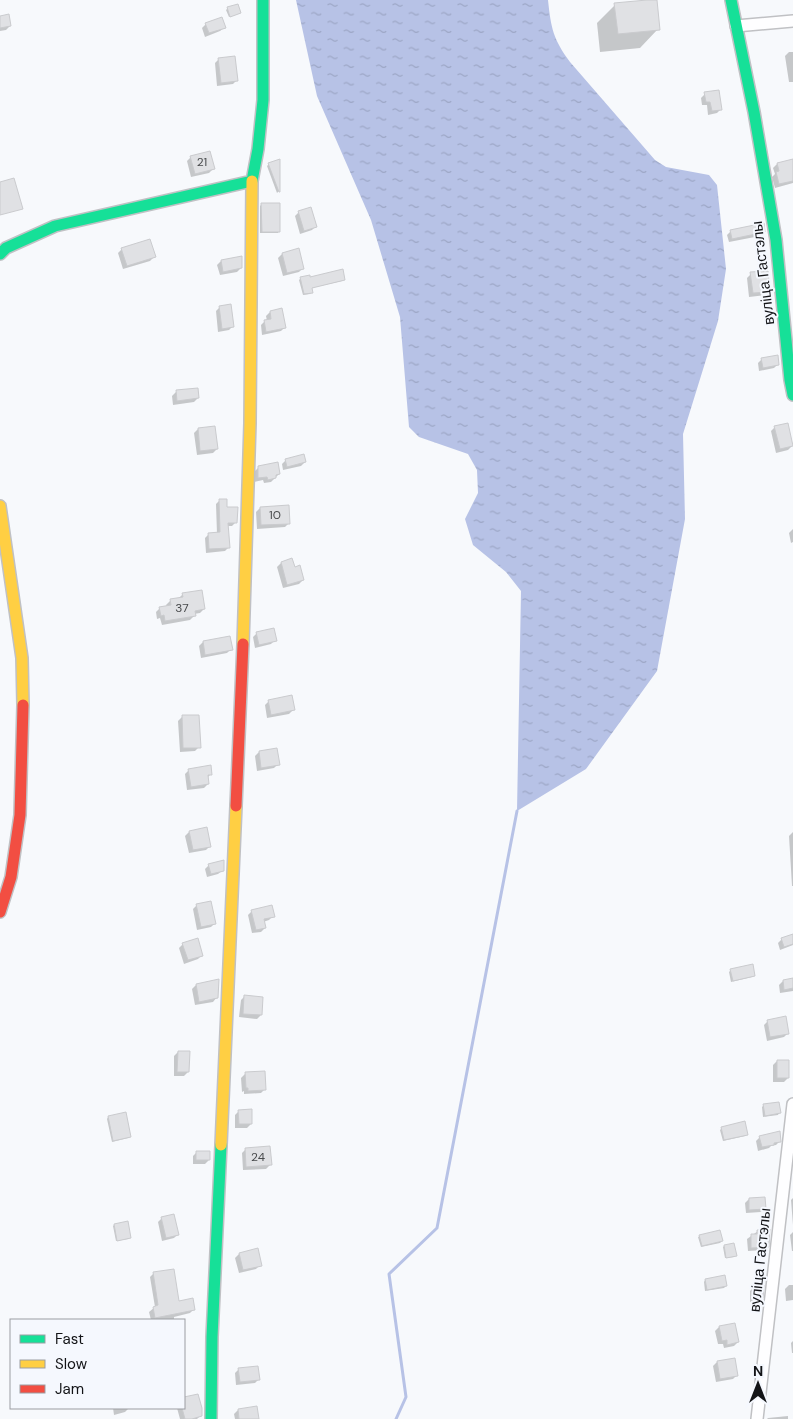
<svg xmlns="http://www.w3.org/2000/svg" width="793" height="1419" viewBox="0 0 793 1419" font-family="'DM Sans',sans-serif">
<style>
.water{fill:url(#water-ripples)}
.shadow{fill:#0003}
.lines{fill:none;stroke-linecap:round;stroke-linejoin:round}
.stream{stroke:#b7c2e6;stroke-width:3}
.building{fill:#e0e1e4;stroke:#cacbce}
.street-casing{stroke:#c0c1c4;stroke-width:14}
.fast-casing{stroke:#c0c1c4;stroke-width:14}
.slow-casing{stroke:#c0c1c4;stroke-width:14}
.jam-casing{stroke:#c0c1c4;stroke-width:14}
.street{stroke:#fefeff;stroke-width:11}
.fast{stroke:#16e098;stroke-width:11}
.slow{stroke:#ffcf43;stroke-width:11}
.jam{stroke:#f24e42;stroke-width:11}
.labels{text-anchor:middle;stroke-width:4;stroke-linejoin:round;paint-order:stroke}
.number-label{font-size:12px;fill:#484a4c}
.street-label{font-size:15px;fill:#131417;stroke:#f5f8fe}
</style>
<defs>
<pattern id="water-ripples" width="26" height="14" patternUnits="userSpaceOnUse" patternTransform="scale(1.25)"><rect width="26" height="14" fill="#b7c2e6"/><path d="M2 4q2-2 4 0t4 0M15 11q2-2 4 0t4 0" fill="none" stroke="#9ca6c5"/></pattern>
</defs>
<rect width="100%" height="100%" fill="#f7f9fc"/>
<!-- water -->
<path class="water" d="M 296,0 L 548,0 C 551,28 553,39 570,62 L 655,160 L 666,167 L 709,175 L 717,185 L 726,269 L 718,321 L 683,434 L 685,519 L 657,671 L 586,769 L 517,811 L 521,591 L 506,572 L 473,545 L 465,519 L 478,493 L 477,470 L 468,454 L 419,437 L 409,427 L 400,317 L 371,220 L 317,96 Z"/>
<!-- shadow -->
<path class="shadow" d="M 615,5 L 658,29 L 640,48 L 600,52 L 597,23 Z
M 228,8 L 240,13 L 229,17 L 226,10 Z
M 0,17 L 10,26 L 6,30 L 0,31 Z
M 206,24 L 224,28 L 220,31 L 205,37 L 202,28 Z
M 789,52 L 793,52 L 793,82 L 789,82 L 785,56 Z
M 219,59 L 237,80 L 233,84 L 217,86 L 215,63 Z
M 705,94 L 721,109 L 717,113 L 708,115 L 707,105 L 702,105 L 701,98 Z
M 191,157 L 213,169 L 209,173 L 191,177 L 187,161 Z
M 793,160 L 793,183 L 775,188 L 772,177 L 775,174 L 773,168 L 777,164 Z
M 269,164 L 279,191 L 277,193 L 267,166 Z
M 262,204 L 279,231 L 278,233 L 260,233 L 260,206 Z
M 299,212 L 316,226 L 312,230 L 300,234 L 295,216 Z
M 731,231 L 764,232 L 760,236 L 729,242 L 727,235 Z
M 122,249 L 154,257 L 150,261 L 123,269 L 118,253 Z
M 298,250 L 303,268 L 299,272 L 283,276 L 278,258 L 282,254 Z
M 221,261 L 241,268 L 237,272 L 220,275 L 217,265 Z
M 751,274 L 769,291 L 765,295 L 749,297 L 747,278 Z
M 301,278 L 309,278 L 344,279 L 342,281 L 311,288 L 312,292 L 310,294 L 303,295 L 299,280 Z
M 220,307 L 233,326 L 229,330 L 218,332 L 216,311 Z
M 270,312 L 285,327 L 281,331 L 262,335 L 261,325 L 265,321 L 267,321 L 266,316 Z
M 762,359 L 778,364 L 774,368 L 759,371 L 758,363 Z
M 197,389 L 198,398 L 194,402 L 173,405 L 172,396 L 176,392 Z
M 775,427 L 792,446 L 788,450 L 776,453 L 771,431 Z
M 198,429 L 217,449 L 213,453 L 197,455 L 194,433 Z
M 286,460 L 305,462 L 301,466 L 283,470 L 282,464 Z
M 259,467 L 279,474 L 271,482 L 264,483 L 263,480 L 254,482 L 255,471 Z
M 220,500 L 236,522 L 232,526 L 227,526 L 229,547 L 225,551 L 206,553 L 205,538 L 209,534 L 217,534 L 216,504 Z
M 260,508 L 289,523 L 285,527 L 257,529 L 256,512 Z
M 793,529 L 793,542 L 791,543 L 789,533 Z
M 292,560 L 294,568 L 303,580 L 299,584 L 283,588 L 277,567 L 281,563 Z
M 183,594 L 204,609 L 200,613 L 194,614 L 194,616 L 190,620 L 162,625 L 160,618 L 157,619 L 156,612 L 160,608 L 167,607 L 166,605 L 170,601 L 179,598 Z
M 257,633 L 275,640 L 271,644 L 255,648 L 253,637 Z
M 203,642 L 231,649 L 227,653 L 201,658 L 199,646 Z
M 269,701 L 293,710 L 289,714 L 267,718 L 265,705 Z
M 182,717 L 199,747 L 195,751 L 180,752 L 178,721 Z
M 259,752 L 278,764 L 274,768 L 257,771 L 255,756 Z
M 189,770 L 211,774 L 207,778 L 208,784 L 204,788 L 187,790 L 185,774 Z
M 189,832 L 210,846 L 206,850 L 189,853 L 185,836 Z
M 793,832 L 793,886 L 792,886 L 789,836 Z
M 209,865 L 223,870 L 218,874 L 207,877 L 205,869 Z
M 197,905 L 215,923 L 211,927 L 197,930 L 193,909 Z
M 252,911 L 273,916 L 269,920 L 263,922 L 265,928 L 261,932 L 252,933 L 248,915 Z
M 793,935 L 793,945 L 780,950 L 778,943 L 782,939 Z
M 183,944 L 202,955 L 198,959 L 184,964 L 179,948 Z
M 731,970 L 754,976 L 752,977 L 731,982 L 729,972 Z
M 793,980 L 793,991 L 780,993 L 779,985 L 783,981 Z
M 196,985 L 217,997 L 213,1002 L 195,1005 L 192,989 Z
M 245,996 L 261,1015 L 257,1019 L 239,1017 L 241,1000 Z
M 768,1021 L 788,1033 L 784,1037 L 767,1041 L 764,1025 Z
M 178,1052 L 188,1072 L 184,1076 L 174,1076 L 174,1056 Z
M 777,1061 L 788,1078 L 784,1082 L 773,1082 L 773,1065 Z
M 245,1074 L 265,1089 L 261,1093 L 244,1094 L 244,1091 L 242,1092 L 241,1078 Z
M 764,1105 L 779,1113 L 778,1115 L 763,1117 L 762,1107 Z
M 239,1111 L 251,1124 L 247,1128 L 235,1128 L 235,1115 Z
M 108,1117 L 130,1137 L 128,1138 L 112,1142 L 107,1119 Z
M 722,1128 L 747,1134 L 745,1136 L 723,1141 L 720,1130 Z
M 760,1137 L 780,1141 L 776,1145 L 771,1146 L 769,1148 L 758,1151 L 756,1141 Z
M 246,1149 L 270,1165 L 266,1169 L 243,1170 L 242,1153 Z
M 197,1152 L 209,1160 L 205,1164 L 193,1164 L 193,1156 Z
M 793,1198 L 793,1225 L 791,1200 Z
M 749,1199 L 765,1208 L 761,1212 L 746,1213 L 745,1203 Z
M 162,1218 L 178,1234 L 174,1238 L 162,1241 L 158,1222 Z
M 114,1225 L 130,1237 L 128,1239 L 116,1241 L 113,1226 Z
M 758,1231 L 768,1246 L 764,1250 L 748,1251 L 747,1239 Z
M 793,1232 L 793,1251 L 792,1251 L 790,1235 Z
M 700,1236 L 722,1241 L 720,1243 L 701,1247 L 698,1237 Z
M 724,1246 L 735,1255 L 734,1257 L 725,1258 L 723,1247 Z
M 239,1254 L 260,1265 L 256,1269 L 239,1273 L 235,1258 Z
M 154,1273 L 178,1302 L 194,1309 L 190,1313 L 174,1317 L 174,1320 L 151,1320 L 149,1312 L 155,1307 L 150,1277 Z
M 705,1280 L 726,1286 L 724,1288 L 705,1291 L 704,1282 Z
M 789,1285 L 793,1285 L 793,1300 L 786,1301 L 785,1289 Z
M 754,1287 L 762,1297 L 758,1302 L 750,1302 L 750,1291 Z
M 734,1325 L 738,1342 L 734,1346 L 724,1348 L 723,1344 L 718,1344 L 715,1331 L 719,1327 Z
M 793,1341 L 793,1353 L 792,1353 L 791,1343 Z
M 717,1362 L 737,1375 L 733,1379 L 716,1382 L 713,1366 Z
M 239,1369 L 259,1379 L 255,1383 L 236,1385 L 235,1373 Z
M 197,1395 L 200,1416 L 197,1419 L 180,1419 L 177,1408 L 184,1408 L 184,1399 Z
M 113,1408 L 129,1408 L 125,1412 L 114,1415 Z
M 238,1410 L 258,1419 L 235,1419 L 234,1414 Z
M 788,1416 L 788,1419 L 767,1419 L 768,1418 Z"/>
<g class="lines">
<!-- stream -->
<path class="stream" d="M 396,1419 L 406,1397 L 389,1274 L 437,1228 L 517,811"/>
</g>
<!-- building -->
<path class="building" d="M 647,0 L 657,0 L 660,30 L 618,34 L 614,3 Z
M 238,4 L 241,13 L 230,17 L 227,7 Z
M 9,14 L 11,26 L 0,28 L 0,16 Z
M 222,17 L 226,28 L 209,33 L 205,23 Z
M 235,56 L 238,81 L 221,83 L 218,58 Z
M 719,90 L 722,110 L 712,111 L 710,102 L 706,102 L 704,92 Z
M 210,151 L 215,169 L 195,174 L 190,156 Z
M 280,159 L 280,192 L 279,192 L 268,163 Z
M 793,159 L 793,181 L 779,184 L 776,172 L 779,171 L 777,163 Z
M 14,178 L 23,209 L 0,215 L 0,182 Z
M 261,203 L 280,203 L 280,232 L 262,232 Z
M 311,207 L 317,227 L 304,231 L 298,211 Z
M 764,223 L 765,232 L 732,239 L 730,230 Z
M 150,239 L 156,257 L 127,266 L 121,248 Z
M 299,248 L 304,269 L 287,273 L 282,253 Z
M 242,256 L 242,268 L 223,272 L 221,260 Z
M 343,269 L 345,280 L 312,288 L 313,293 L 304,294 L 300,277 L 310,275 L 310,277 Z
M 768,271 L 770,292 L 753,293 L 750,272 Z
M 231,304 L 234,327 L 222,329 L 219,306 Z
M 282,308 L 286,328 L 266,332 L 264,320 L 271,319 L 270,311 Z
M 778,355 L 779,365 L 763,368 L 761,358 Z
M 198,388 L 199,398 L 177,401 L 176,390 Z
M 788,423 L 793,446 L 780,449 L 774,426 Z
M 215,426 L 218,449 L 200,451 L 198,428 Z
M 304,454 L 306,462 L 287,467 L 285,459 Z
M 278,462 L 280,474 L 276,475 L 276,478 L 268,480 L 267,477 L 258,478 L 258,466 Z
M 219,499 L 227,499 L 227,507 L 238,507 L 237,523 L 228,523 L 230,548 L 209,549 L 208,533 L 220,532 Z
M 289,505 L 290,524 L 261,525 L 260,507 Z
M 292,558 L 295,567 L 300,565 L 304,580 L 287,585 L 281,562 Z
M 202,590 L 205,609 L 195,611 L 196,616 L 165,621 L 164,615 L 161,616 L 159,607 L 171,605 L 170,599 L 183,597 L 182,593 Z
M 274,628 L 277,641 L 259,645 L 256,632 Z
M 230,636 L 233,650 L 205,655 L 203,641 Z
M 292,695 L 295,710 L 271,715 L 268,700 Z
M 182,715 L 199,715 L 201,748 L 183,748 Z
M 277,748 L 280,765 L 261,768 L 259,751 Z
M 211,765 L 212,775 L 208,775 L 209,784 L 191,787 L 188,769 Z
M 207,827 L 211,847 L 193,850 L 189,831 Z
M 224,860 L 224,871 L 211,874 L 208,864 Z
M 211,901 L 216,924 L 201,927 L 196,904 Z
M 272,905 L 275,917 L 264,919 L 266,928 L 256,930 L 251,910 Z
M 793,934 L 793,944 L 784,947 L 781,938 Z
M 198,938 L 203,956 L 188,960 L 182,943 Z
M 753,964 L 755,976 L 733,981 L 730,969 Z
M 793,978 L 793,988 L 784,990 L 783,980 Z
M 219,979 L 218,998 L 199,1002 L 196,984 Z
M 244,995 L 263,997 L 262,1015 L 243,1014 Z
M 786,1016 L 789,1034 L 770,1037 L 767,1020 Z
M 178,1051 L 190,1051 L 189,1072 L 177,1072 Z
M 777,1060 L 789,1060 L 789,1078 L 777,1078 Z
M 265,1071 L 266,1090 L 248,1091 L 248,1088 L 246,1088 L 245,1072 Z
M 779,1102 L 781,1113 L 765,1116 L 763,1104 Z
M 252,1109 L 252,1124 L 239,1124 L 238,1110 Z
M 126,1112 L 131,1137 L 113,1141 L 108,1116 Z
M 745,1121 L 748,1135 L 724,1140 L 721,1127 Z
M 780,1131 L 781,1142 L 774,1143 L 774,1145 L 762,1147 L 759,1136 Z
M 270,1146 L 272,1165 L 246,1167 L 245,1148 Z
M 196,1151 L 210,1151 L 210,1160 L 196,1160 Z
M 765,1197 L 766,1209 L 749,1210 L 749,1198 Z
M 174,1214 L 179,1235 L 166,1238 L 161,1217 Z
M 128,1221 L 131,1238 L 117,1241 L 114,1224 Z
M 770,1229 L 769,1247 L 751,1248 L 751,1234 L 757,1234 L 757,1230 Z
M 720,1230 L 723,1241 L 702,1246 L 699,1235 Z
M 734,1243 L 737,1256 L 726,1258 L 724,1245 Z
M 258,1248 L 262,1266 L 243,1270 L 239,1253 Z
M 174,1269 L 179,1301 L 193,1298 L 195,1310 L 155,1318 L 153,1307 L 158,1305 L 153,1272 Z
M 725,1275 L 727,1286 L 707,1290 L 705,1279 Z
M 764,1285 L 763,1298 L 754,1299 L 753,1286 Z
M 735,1323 L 739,1342 L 727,1345 L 727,1340 L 722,1341 L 719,1326 Z
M 735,1358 L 738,1376 L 720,1379 L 717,1361 Z
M 258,1366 L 260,1380 L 240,1382 L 238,1368 Z
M 198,1394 L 202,1408 L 202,1416 L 192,1419 L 185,1419 L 182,1408 L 184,1408 L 184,1397 Z
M 257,1406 L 259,1419 L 239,1419 L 238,1409 Z"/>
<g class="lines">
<!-- street casing -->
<g class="street-casing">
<path id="street" d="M 736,26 L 793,21
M 757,1419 L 793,1104"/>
</g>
<!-- fast casing -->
<g class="fast-casing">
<path id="fast" d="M 731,0 L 754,112 L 776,240 L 790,380 L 793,395
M 0,254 L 6,248 L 55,226 L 252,181 L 258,149 L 263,100 L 263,0
M 211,1419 L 212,1337 L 221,1145"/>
</g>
<!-- slow casing -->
<g class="slow-casing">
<path id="slow" d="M 0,506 L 22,658 L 23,705
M 243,644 L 250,423 L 252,181
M 221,1145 L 236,806"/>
</g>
<!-- jam casing -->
<g class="jam-casing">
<path id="jam" d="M 236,806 L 243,644
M 0,912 L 11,877 L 20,815 L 23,705"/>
</g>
<!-- street -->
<use href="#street" class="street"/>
<!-- fast -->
<use href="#fast" class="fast"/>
<!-- slow -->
<use href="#slow" class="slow"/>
<!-- jam -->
<use href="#jam" class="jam"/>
</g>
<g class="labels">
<!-- number labels -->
<g class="number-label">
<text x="202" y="166">21</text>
<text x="275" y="519">10</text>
<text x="182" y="612">37</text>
<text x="258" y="1161">24</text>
</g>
<!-- street labels -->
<g class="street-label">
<text transform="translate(763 273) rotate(-97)" y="5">вуліца Гастэлы</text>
<text transform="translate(760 1260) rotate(-84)" y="5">вуліца Гастэлы</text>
</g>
</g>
<!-- legend -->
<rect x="10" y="1319" width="175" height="90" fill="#f5f8fe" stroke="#9b9da2"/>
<rect x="20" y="1335" width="25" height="8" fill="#16e098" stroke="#9b9da2"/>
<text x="55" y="1344" font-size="15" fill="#131417">Fast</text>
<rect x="20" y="1360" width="25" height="8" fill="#ffcf43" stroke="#9b9da2"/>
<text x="55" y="1369" font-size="15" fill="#131417">Slow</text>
<rect x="20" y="1385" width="25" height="8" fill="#f24e42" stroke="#9b9da2"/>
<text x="55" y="1394" font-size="15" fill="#131417">Jam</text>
<!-- north arrow -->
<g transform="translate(758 1384)" stroke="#f5f8fe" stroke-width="4" paint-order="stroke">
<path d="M0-4L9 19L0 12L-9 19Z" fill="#131417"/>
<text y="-8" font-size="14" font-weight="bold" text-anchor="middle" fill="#131417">N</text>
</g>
</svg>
